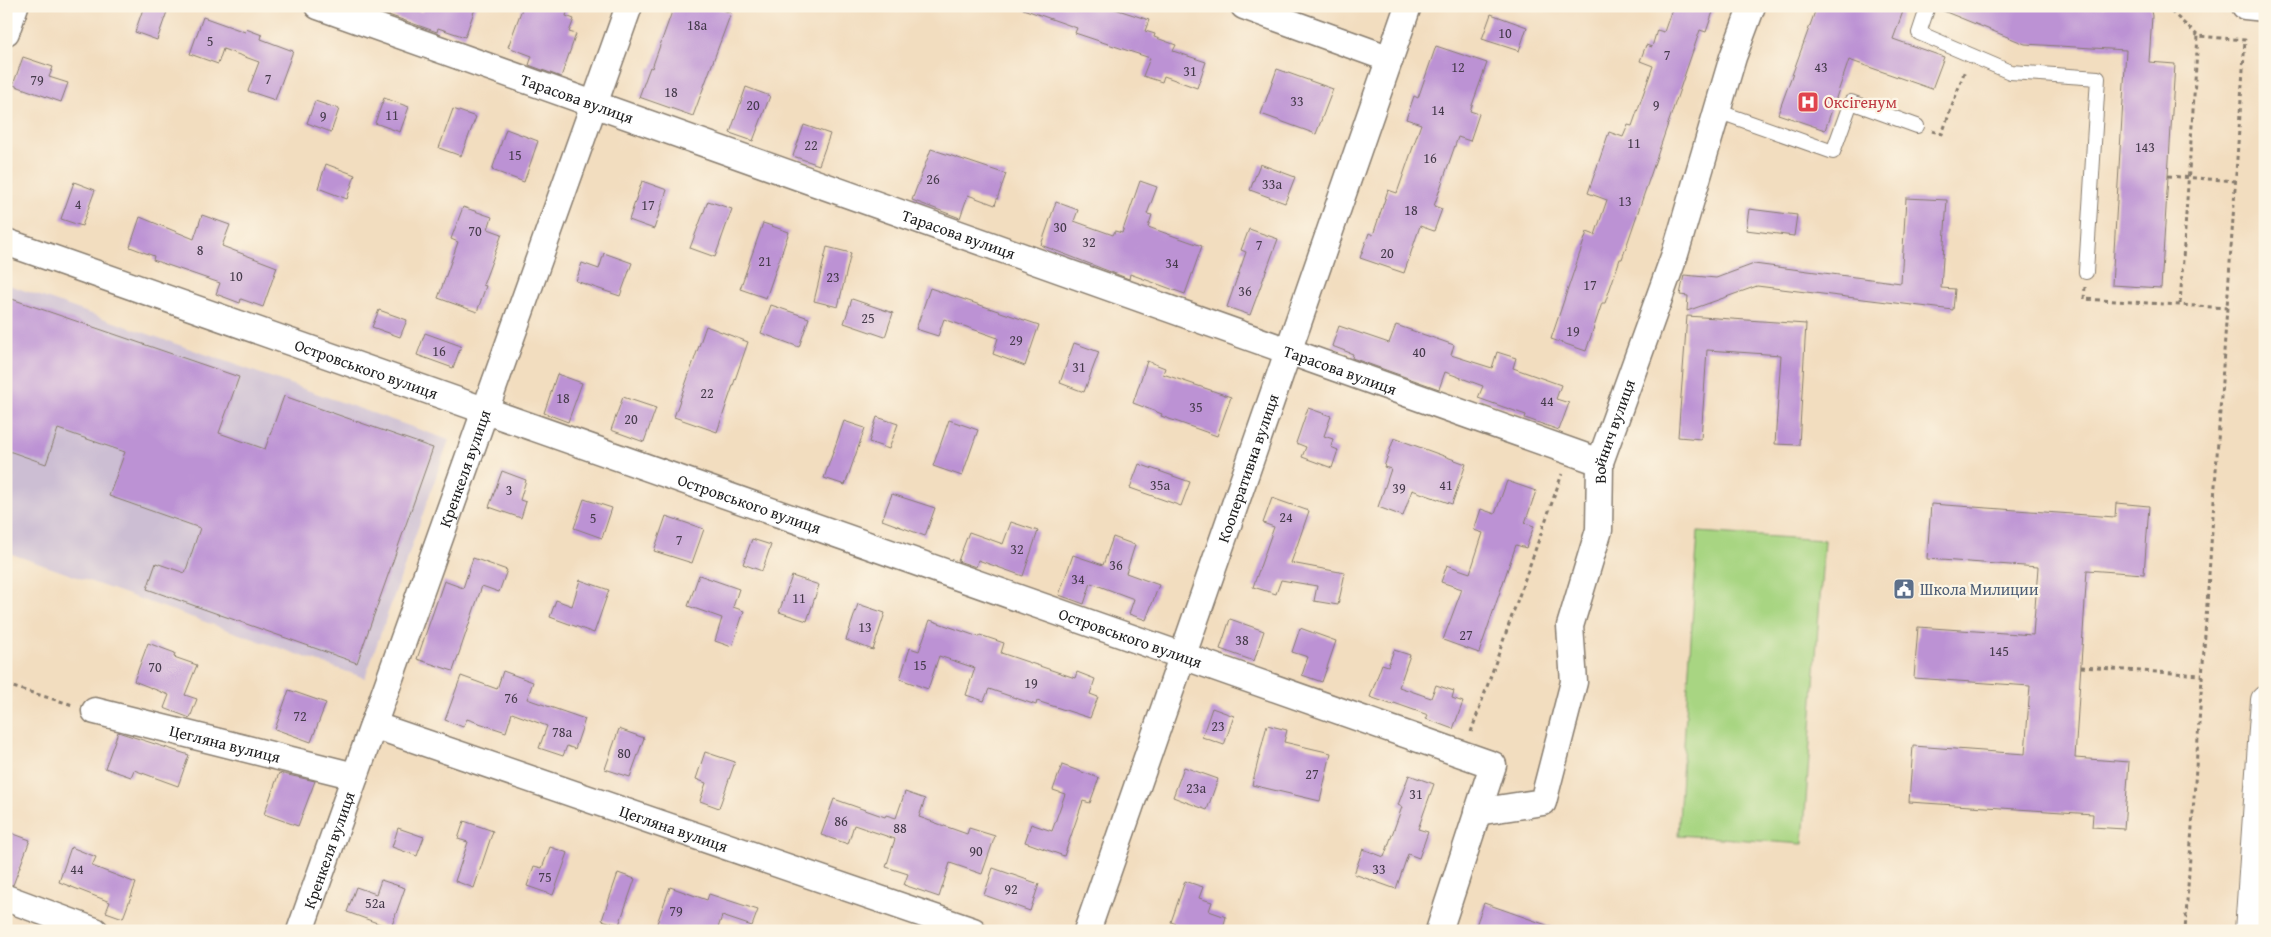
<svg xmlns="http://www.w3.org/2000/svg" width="2271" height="937" viewBox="0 0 2271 937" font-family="'Gentium Book Plus',serif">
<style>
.industrial{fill:#ccbed3}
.green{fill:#a8d582;stroke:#62784f}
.building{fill:#bc92d4}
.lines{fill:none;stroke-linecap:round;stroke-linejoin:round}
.lane-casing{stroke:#877c6e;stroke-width:16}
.street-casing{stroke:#877c6e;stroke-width:29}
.secondary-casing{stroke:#877c6e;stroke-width:30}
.path{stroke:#877c6e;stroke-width:3;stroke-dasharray:4 4;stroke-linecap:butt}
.lane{stroke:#fff;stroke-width:14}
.street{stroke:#fff;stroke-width:26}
.secondary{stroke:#fff;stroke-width:28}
.labels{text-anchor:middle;stroke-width:4.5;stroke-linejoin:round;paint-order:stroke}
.number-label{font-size:14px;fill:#443a4a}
.street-label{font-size:16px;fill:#1c1c1c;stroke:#fcf5e5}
.health-label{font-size:16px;fill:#be3a42;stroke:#fcf5e5;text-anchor:start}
.service-label{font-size:16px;fill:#4e5e75;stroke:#fcf5e5;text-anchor:start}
</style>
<rect width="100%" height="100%" fill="#fcf5e5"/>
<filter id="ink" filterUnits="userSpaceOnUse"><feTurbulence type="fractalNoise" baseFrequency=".02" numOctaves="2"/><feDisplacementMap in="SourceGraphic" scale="10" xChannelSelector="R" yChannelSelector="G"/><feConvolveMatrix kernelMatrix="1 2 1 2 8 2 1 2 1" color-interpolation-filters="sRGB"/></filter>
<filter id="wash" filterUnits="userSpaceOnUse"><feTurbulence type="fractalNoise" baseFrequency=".0096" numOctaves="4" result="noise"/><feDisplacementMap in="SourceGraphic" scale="20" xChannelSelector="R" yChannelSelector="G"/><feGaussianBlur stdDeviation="1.12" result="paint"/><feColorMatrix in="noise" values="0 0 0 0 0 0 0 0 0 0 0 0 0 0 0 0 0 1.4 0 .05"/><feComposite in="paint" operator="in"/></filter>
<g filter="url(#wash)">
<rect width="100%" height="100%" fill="#f2ddbf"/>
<!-- industrial -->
<path class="industrial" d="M 6,284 L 449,440 L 365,678 L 6,552 Z"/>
<!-- green -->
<path class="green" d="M 1698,532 L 1824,540 L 1803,844 L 1678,835 Z"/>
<g id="blocks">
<!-- building -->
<path class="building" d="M 144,6 L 169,6 L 157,40 L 135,32 Z
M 363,6 L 413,6 L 412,8 L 422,12 L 424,6 L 476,6 L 465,37 L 438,28 L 437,32 Z
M 523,6 L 569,6 L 566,16 L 574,19 L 569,32 L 576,34 L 561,77 L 529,65 L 532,56 L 508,47 Z
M 674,6 L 713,6 L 731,13 L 693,116 L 639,97 L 650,67 L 652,68 Z
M 1023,6 L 1106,6 L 1149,20 L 1145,31 L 1155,34 L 1154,37 L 1176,45 L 1173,51 L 1206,62 L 1197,88 L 1164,76 L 1162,82 L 1143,76 L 1150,58 L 1075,33 L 1077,28 L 1023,9 Z
M 1673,6 L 1715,6 L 1706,32 L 1700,30 L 1622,259 L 1620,259 L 1605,303 L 1602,303 L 1586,351 L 1551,339 L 1587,232 L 1595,235 L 1607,200 L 1588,193 L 1609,132 L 1623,137 L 1628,125 L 1632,126 L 1653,66 L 1640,61 L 1646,45 L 1652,47 L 1657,30 L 1664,32 Z
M 1817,6 L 1905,6 L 1893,39 L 1944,57 L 1932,89 L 1849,60 L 1825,130 L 1778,114 Z
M 1937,6 L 2071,6 L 2106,8 L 2106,6 L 2150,6 L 2152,16 L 2149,62 L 2175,64 L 2161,288 L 2112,285 L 2126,50 L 2025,44 L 1936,8 Z
M 1491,14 L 1527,27 L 1519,51 L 1482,39 Z
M 203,17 L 245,32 L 246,29 L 262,35 L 261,39 L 293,51 L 275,100 L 248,91 L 259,62 L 223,49 L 218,64 L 190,54 Z
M 1436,46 L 1487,63 L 1470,111 L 1479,114 L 1470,141 L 1458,137 L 1434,206 L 1442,209 L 1434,231 L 1420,226 L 1404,273 L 1360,258 L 1369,233 L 1373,235 L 1388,190 L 1397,193 L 1421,124 L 1406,119 L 1414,96 L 1418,98 Z
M 23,57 L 53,67 L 49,77 L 68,83 L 61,102 L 13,85 Z
M 1277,69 L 1333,89 L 1316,134 L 1261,114 Z
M 746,87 L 770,96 L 753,141 L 730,133 Z
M 384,98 L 409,107 L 400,132 L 375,123 Z
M 315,101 L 339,109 L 331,132 L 307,123 Z
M 453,109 L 476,117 L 461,156 L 439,148 Z
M 804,125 L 830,134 L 819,165 L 793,156 Z
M 506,129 L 538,141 L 524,182 L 492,170 Z
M 931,149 L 1006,174 L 995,205 L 968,195 L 960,218 L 912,200 Z
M 326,164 L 355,175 L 347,199 L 318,188 Z
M 1260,164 L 1295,177 L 1285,203 L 1250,190 Z
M 642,181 L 667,190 L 654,229 L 629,220 Z
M 1140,181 L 1157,187 L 1147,214 L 1152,215 L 1148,227 L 1202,246 L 1185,294 L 1130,274 L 1129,279 L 1041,245 L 1056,202 L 1078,210 L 1074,221 L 1113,235 L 1115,231 L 1122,233 Z
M 74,182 L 95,190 L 82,226 L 61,219 Z
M 1906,198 L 1947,200 L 1941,288 L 1955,289 L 1953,310 L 1757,286 L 1687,311 L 1688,296 L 1680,295 L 1684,275 L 1716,278 L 1754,264 L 1901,283 Z
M 708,201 L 732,209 L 715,257 L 690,248 Z
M 463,207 L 492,217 L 488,229 L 502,234 L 483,285 L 486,286 L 477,312 L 438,298 L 458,242 L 451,239 Z
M 1749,209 L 1797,215 L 1794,236 L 1746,230 Z
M 202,215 L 230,225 L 222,246 L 277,267 L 263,307 L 241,299 L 240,303 L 216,294 L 220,283 L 153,260 L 154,256 L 130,247 L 140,217 L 194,239 Z
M 763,223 L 789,232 L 766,298 L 740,289 Z
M 1249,229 L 1278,239 L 1250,315 L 1227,307 L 1246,252 L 1241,250 Z
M 827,247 L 851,253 L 838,307 L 814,301 Z
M 604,253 L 632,263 L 620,296 L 576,281 L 582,263 L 599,269 Z
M 930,288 L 1039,325 L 1025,366 L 993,354 L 998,338 L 944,319 L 938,336 L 916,329 Z
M 6,297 L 239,377 L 219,433 L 265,449 L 284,396 L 433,448 L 357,663 L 147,589 L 156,563 L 185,573 L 200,528 L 109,496 L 125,452 L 58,429 L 46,464 L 6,450 Z
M 852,299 L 893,313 L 885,337 L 844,323 Z
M 771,305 L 809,318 L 799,347 L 761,333 Z
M 379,310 L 407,320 L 400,337 L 372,327 Z
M 1687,316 L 1806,324 L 1799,445 L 1775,444 L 1781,355 L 1707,350 L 1701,439 L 1678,437 Z
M 1396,325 L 1454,345 L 1451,355 L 1492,368 L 1497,352 L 1516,358 L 1513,368 L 1561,385 L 1556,399 L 1569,403 L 1559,430 L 1525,418 L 1526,415 L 1478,398 L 1483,386 L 1445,372 L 1439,389 L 1352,358 L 1353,354 L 1332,346 L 1339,326 L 1389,343 Z
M 706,326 L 748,342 L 717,432 L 674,417 Z
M 425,333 L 461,346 L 453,368 L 417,355 Z
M 1074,343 L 1099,352 L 1084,392 L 1060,383 Z
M 1147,361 L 1165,368 L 1163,374 L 1231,397 L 1217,436 L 1161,416 L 1162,414 L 1133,403 Z
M 557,374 L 582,383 L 568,422 L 544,413 Z
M 623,397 L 656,408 L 644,442 L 611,430 Z
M 1308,408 L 1331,416 L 1324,436 L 1333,439 L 1331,447 L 1338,450 L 1332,468 L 1302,457 L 1306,447 L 1296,443 Z
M 877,417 L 898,424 L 889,449 L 869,442 Z
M 949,420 L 978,430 L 962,476 L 933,466 Z
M 844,421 L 865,428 L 845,485 L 824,478 Z
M 1394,438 L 1466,464 L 1452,504 L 1412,490 L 1403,516 L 1378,507 L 1391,469 L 1384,467 Z
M 1139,464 L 1190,482 L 1181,506 L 1130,488 Z
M 502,471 L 526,480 L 520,500 L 526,502 L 521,518 L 489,507 Z
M 1507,481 L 1536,491 L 1525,523 L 1534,526 L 1526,548 L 1516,545 L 1479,653 L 1443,640 L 1462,589 L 1441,582 L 1447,565 L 1470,573 L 1483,533 L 1474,530 L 1481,509 L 1495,514 Z
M 892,494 L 935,508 L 925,536 L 882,520 Z
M 1272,498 L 1309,511 L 1291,563 L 1345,573 L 1338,605 L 1314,601 L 1317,586 L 1281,580 L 1276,594 L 1253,587 L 1274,527 L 1263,523 Z
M 584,499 L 612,508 L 602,538 L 574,528 Z
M 2116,503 L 2149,506 L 2144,574 L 2087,570 L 2075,758 L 2129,762 L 2124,829 L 2092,827 L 2093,814 L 1909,802 L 1913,746 L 2025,754 L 2030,686 L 1914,678 L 1918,627 L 2033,635 L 2038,567 L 1927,559 L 1931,504 L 2115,517 Z
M 666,516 L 704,529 L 692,563 L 654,551 Z
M 1011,522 L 1038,531 L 1023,576 L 978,560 L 976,567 L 958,561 L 969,532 L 1003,544 Z
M 1113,537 L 1135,545 L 1126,573 L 1159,585 L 1146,620 L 1129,614 L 1134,599 L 1091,583 L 1084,604 L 1059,595 L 1073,555 L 1103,565 Z
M 752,539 L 771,545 L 762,571 L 743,564 Z
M 473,558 L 507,570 L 499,592 L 482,586 L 453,671 L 417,659 L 444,581 L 463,588 Z
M 699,575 L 739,589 L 733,607 L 744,611 L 732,647 L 715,641 L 722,618 L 688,606 Z
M 792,576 L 819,585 L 807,621 L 779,612 Z
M 580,580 L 609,590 L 594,633 L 550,617 L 556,600 L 572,606 Z
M 858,604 L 885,613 L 873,650 L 846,640 Z
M 1230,619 L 1264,631 L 1254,661 L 1220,649 Z
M 930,620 L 979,637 L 980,635 L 1004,643 L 1001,653 L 1075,678 L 1077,672 L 1095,679 L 1090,694 L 1098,697 L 1090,718 L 1037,701 L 1036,705 L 989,689 L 984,701 L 966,695 L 975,668 L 939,656 L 928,689 L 900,679 L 910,648 L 919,651 Z
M 1300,628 L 1336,641 L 1322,682 L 1302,675 L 1308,657 L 1292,652 Z
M 148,643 L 175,653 L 174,657 L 197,665 L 185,695 L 197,699 L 190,718 L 164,708 L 169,695 L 134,681 Z
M 1394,650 L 1410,655 L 1399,687 L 1431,698 L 1436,685 L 1454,691 L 1452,698 L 1463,702 L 1453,729 L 1426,719 L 1428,715 L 1394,703 L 1393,705 L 1370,697 L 1382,664 L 1388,666 Z
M 503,671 L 533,682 L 527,699 L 585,719 L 575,749 L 567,746 L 563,756 L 539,748 L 547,726 L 512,713 L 506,732 L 467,719 L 463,727 L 445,720 L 461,676 L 497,689 Z
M 289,690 L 326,703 L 311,742 L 275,729 Z
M 1212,708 L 1234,716 L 1224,745 L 1202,737 Z
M 1267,725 L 1287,730 L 1284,742 L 1331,753 L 1320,801 L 1252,785 Z
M 619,729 L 644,738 L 630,777 L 605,769 Z
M 118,732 L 189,755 L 178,786 L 134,770 L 131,777 L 105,768 Z
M 705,752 L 735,762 L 719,808 L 700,801 L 706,783 L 696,779 Z
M 1062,765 L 1099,778 L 1090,803 L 1083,801 L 1064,856 L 1025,842 L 1031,824 L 1052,831 L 1065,794 L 1053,790 Z
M 1184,767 L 1218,779 L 1207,810 L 1173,797 Z
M 279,773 L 315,781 L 298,826 L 264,814 Z
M 1409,775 L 1434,784 L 1418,829 L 1428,832 L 1419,858 L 1408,854 L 1396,889 L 1354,874 L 1363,849 L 1384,857 L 1402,807 L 1398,805 Z
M 905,792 L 925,799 L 919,817 L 967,834 L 969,828 L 995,836 L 982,874 L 950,863 L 939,897 L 904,885 L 908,874 L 886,867 L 895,839 L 854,825 L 848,844 L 821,835 L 834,799 L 885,817 L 886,815 L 896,818 Z
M 464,821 L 493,831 L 474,888 L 455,881 L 468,842 L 458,839 Z
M 398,828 L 424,837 L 417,856 L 392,847 Z
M 6,831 L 30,840 L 13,885 L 6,883 Z
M 71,847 L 96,857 L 92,866 L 136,883 L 123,918 L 106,912 L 110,902 L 59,882 Z
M 550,847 L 568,853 L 553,895 L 527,886 L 534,866 L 542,868 Z
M 993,868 L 1039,884 L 1030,911 L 984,895 Z
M 618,873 L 635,879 L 619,925 L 602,920 Z
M 381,880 L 405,888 L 391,928 L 347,912 L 356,887 L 376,894 Z
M 1185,881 L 1203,887 L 1199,898 L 1212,902 L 1209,911 L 1226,917 L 1222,931 L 1196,931 L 1171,922 Z
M 670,887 L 707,900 L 709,894 L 758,910 L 752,926 L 722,916 L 717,931 L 670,931 L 656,926 Z
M 1484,903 L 1555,928 L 1555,931 L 1474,931 Z"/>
</g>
</g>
<g filter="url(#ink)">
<use href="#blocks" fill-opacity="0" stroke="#877c6e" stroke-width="1"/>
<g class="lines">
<!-- lane casing -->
<g class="lane-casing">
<path id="lane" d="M 1928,6 L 1919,33 L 2010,72 L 2098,78 L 2086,272
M 1717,111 L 1833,152 L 1851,102 L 1917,126"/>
</g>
<!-- street casing -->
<g class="street-casing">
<g id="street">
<path id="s1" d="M 318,6 L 1600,462"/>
<path d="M 1244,6 L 1390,59"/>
<path d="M 2245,6 L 2265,8"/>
<path d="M 6,32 L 15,6"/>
<path id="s2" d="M 6,242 L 1493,765 L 1439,931"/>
<path id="s3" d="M 95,711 L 355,776"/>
<path id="s4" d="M 373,725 L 973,931"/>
<path id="s5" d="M 1477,812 L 1543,802 L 1574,682 L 1570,626 L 1599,530 L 1600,462 L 1675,254 L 1733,57 L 1752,6"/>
<path d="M 6,898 L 95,931"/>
<path id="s6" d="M 300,931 L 629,6"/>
<path id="s7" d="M 1087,931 L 1408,6"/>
</g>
</g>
<!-- secondary casing -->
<g class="secondary-casing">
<path id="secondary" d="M 2249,931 L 2265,700"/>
</g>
<!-- path -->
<path class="path" d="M 2165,6 L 2198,36 L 2245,40 L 2185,931
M 1932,131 L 1942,134 L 1965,70
M 2168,176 L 2236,181
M 2085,287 L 2084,299 L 2227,308
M 2180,304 L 2198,36
M 2081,667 L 2202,675
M 6,685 L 73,705
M 1471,732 L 1562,474"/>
<!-- lane -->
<use href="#lane" class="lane"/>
<!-- street -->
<use href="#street" class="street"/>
<!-- secondary -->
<use href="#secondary" class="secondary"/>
</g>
</g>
<!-- icons -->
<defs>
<g id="hospital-square" transform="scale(1.125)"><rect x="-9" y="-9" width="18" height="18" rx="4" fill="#e0444e" stroke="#fcf5e5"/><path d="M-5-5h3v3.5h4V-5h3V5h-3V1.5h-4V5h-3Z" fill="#fff"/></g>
<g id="civic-square" transform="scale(1.125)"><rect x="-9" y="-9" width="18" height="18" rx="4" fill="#5c6f8a" stroke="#fcf5e5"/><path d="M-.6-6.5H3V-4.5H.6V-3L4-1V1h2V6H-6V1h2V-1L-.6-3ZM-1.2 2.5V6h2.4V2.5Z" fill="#fff"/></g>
</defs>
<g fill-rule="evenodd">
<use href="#hospital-square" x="1808" y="102"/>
<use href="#civic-square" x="1904" y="589"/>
</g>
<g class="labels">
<!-- number labels -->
<g class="number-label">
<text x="697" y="30">18а</text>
<text x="1505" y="38">10</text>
<text x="210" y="46">5</text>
<text x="1667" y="60">7</text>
<text x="1458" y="72">12</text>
<text x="1821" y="72">43</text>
<text x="1190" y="76">31</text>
<text x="268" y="84">7</text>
<text x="37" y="85">79</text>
<text x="671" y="97">18</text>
<text x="1297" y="106">33</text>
<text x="753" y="110">20</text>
<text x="1656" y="110">9</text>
<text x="1438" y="115">14</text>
<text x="392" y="120">11</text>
<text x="323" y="121">9</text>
<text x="1634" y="148">11</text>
<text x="811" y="150">22</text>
<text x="2145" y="152">143</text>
<text x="515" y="160">15</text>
<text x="1430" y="163">16</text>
<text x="933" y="184">26</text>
<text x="1272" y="189">33а</text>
<text x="1625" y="206">13</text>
<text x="78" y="209">4</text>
<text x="648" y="210">17</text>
<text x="1411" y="215">18</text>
<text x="1060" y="232">30</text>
<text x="475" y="236">70</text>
<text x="1089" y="247">32</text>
<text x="1259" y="250">7</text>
<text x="200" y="255">8</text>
<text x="1387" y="258">20</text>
<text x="765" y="266">21</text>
<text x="1172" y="268">34</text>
<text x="236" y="281">10</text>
<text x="833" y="282">23</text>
<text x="1590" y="290">17</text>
<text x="1245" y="296">36</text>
<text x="868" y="323">25</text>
<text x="1573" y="336">19</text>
<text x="1016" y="345">29</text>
<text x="439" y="356">16</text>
<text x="1419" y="357">40</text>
<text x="1079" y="372">31</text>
<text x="707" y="398">22</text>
<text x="563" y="403">18</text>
<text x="1547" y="406">44</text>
<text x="1196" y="412">35</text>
<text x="631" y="424">20</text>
<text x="1160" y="490">35а</text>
<text x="1446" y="490">41</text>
<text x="1399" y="493">39</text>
<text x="509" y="495">3</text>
<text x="1286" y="522">24</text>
<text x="593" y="523">5</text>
<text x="679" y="545">7</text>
<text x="1017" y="554">32</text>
<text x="1116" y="570">36</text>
<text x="1078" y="584">34</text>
<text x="799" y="603">11</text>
<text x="865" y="632">13</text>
<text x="1466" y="640">27</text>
<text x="1242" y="645">38</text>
<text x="1999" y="656">145</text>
<text x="920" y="670">15</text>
<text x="155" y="672">70</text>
<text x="1031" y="688">19</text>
<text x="511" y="703">76</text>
<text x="300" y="721">72</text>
<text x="1218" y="731">23</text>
<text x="562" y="737">78а</text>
<text x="624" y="758">80</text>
<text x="1312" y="779">27</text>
<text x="1196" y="793">23а</text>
<text x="1416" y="799">31</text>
<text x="841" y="826">86</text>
<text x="900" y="833">88</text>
<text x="976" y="856">90</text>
<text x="77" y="874">44</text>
<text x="1379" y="874">33</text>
<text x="545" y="882">75</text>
<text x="1011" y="894">92</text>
<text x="375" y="908">52а</text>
<text x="676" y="916">79</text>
</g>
<!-- street labels -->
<g class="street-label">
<text dy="6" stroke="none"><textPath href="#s1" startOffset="275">Тарасова вулиця</textPath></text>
<text dy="6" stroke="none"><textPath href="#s1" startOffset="680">Тарасова вулиця</textPath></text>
<text dy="6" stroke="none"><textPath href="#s2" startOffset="382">Островського вулиця</textPath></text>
<text dy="6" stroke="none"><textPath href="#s1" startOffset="1085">Тарасова вулиця</textPath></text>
<text dy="6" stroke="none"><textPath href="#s5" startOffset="448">Войнич вулиця</textPath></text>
<text dy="6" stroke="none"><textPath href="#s6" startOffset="491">Кренкеля вулиця</textPath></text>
<text dy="6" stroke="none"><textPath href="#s7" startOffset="490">Кооперативна вулиця</textPath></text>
<text dy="6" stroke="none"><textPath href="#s2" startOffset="788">Островського вулиця</textPath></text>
<text dy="6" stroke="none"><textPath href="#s2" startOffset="1192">Островського вулиця</textPath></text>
<text dy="6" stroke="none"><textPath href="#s3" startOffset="134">Цегляна вулиця</textPath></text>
<text dy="6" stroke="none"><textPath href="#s4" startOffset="318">Цегляна вулиця</textPath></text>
<text dy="6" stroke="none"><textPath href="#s6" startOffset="86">Кренкеля вулиця</textPath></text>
</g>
<!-- health labels -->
<g class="health-label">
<text x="1824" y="108">Оксігенум</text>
</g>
<!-- service labels -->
<g class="service-label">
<text x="1920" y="595">Школа Милиции</text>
</g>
</g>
<!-- margin -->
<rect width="2271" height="937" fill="none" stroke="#fcf5e5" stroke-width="25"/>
</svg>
